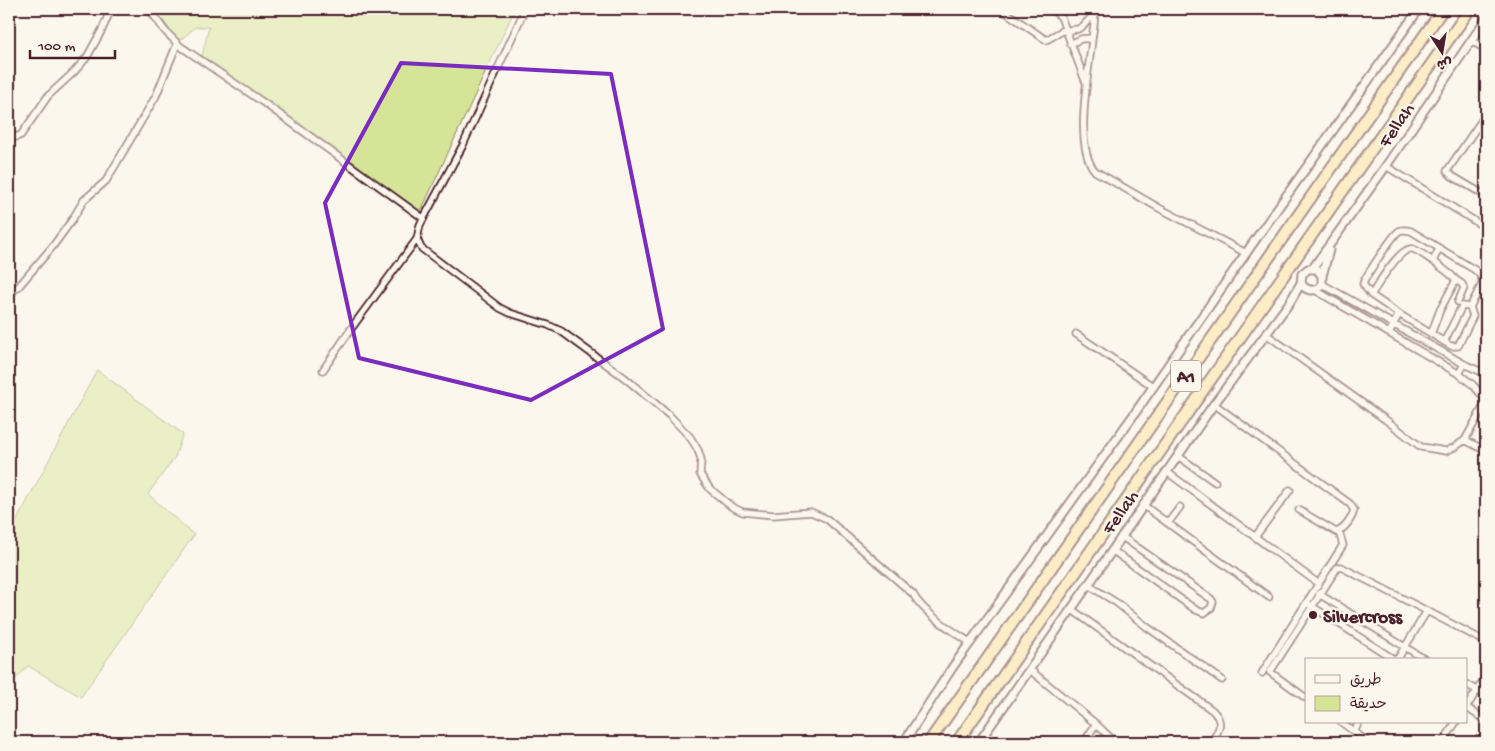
<svg xmlns="http://www.w3.org/2000/svg" width="1495" height="751" viewBox="0 0 1495 751" font-family="'Gochi Hand','Playpen Sans Arabic',sans-serif">
<style>
.green{fill:#d5e497;stroke:#908261}
.lines{fill:none;stroke-linecap:round;stroke-linejoin:round}
.minor-casing{stroke:#4a1f2b;stroke-width:9}
.tertiary-casing{stroke:#4a1f2b;stroke-width:11}
.motorway-casing{stroke:#4a1f2b;stroke-width:14}
.minor{stroke:#fbf7ec;stroke-width:5.5}
.tertiary{stroke:#fbf7ec;stroke-width:7}
.motorway{stroke:#fbdf96;stroke-width:10}
.marked{fill:none;stroke:#7b2cbf;stroke-width:4;stroke-linejoin:round}
.poi-dot{fill:#4a1f2b;stroke:#fbf7ec;stroke-width:2}
.labels{text-anchor:middle;stroke-width:4.5;stroke-linejoin:round;paint-order:stroke}
.shield{fill:#fbf7ec;stroke:#7f6065;stroke-width:1}
.shield-label{font-size:18px;font-weight:bold;fill:#4a1f2b}
.street-label{font-size:19px;fill:#4a1f2b;stroke:#fbf7ec}
.poi-label{font-size:19px;font-weight:bold;fill:#4a1f2b;stroke:#fbf7ec;text-anchor:start}
</style>
<rect width="100%" height="100%" fill="#fbf7ec"/>
<filter id="ink" filterUnits="userSpaceOnUse"><feTurbulence type="fractalNoise" baseFrequency=".02" numOctaves="2"/><feDisplacementMap in="SourceGraphic" scale="10" xChannelSelector="R" yChannelSelector="G"/><feConvolveMatrix kernelMatrix="1 2 1 2 8 2 1 2 1" color-interpolation-filters="sRGB"/></filter>
<g filter="url(#ink)">
<!-- green -->
<path class="green" d="M 154,9 L 515,9 L 420,213 L 202,56 L 209,27 L 196,27 L 179,41 Z
M 97,370 L 183,434 L 175,457 L 148,494 L 194,535 L 81,697 L 28,666 L 9,686 L 9,535 Z"/>
<g class="lines">
<!-- minor casing -->
<g class="minor-casing">
<path id="minor" d="M 149,9 L 165,31 L 180,46 L 264,103 L 423,218
M 525,9 L 463,145 L 420,225 L 417,239 L 421,248 L 500,308 L 510,313 L 548,325 L 561,331 L 625,378 L 670,416 L 690,437 L 698,450 L 701,459 L 700,474 L 710,489 L 732,507 L 743,512 L 773,515 L 811,512 L 827,519 L 913,594 C 923,613 953,631 971,643
M 1001,9 L 1046,40 L 1062,31 L 1078,29 L 1083,26 L 1093,15
M 1051,9 L 1061,17 L 1086,83
M 1094,9 C 1096,18 1093,30 1092,39 C 1089,72 1073,146 1095,171 L 1159,208 L 1246,253
M 1472,41 L 1486,50
M 1070,44 L 1081,39 L 1092,38
M 1486,114 L 1447,171 L 1452,176 L 1486,196
M 9,133 L 16,137 L 21,135 L 48,96 L 74,72 L 87,57 L 102,30 L 111,9
M 1386,166 L 1486,228
M 1456,280 L 1462,284 L 1464,288 L 1458,302
M 1322,284 L 1464,364 L 1486,374
M 1315,290 L 1459,374
M 9,295 L 19,286 L 53,246 L 72,220 L 84,200 L 106,181 L 156,96 L 177,44
M 1371,295 C 1378,285 1400,246 1413,249 C 1420,251 1427,258 1433,261
M 1389,333 L 1399,314 L 1371,295 L 1363,284 C 1365,277 1393,235 1399,231 C 1403,229 1407,230 1411,231 L 1475,270 C 1480,274 1484,278 1481,286 L 1470,307 L 1473,316 L 1458,346 L 1451,346 L 1399,314
M 1076,334 L 1154,387
M 1266,334 L 1386,420 L 1421,447 L 1446,451 L 1455,447 L 1465,440 L 1486,402
M 1431,334 L 1440,310 L 1456,280 L 1450,274 L 1433,261 L 1439,249
M 1444,342 L 1462,306 L 1470,307
M 1464,364 L 1459,374 L 1473,385 L 1486,400
M 323,370 L 353,326 L 417,239
M 1214,404 L 1350,504 L 1354,510 C 1352,519 1344,530 1336,532 L 1299,510
M 1465,440 L 1486,451
M 1178,456 L 1215,482
M 1167,472 L 1319,584
M 1143,505 L 1269,597
M 1168,523 L 1180,507
M 1255,537 L 1290,490
M 1112,550 L 1196,610 L 1204,613 L 1211,608 L 1213,602 L 1211,599 L 1121,536
M 1088,585 L 1117,603 L 1147,627 L 1222,680
M 1319,594 L 1426,660
M 1310,605 L 1395,660
M 1071,609 L 1212,710 C 1224,721 1220,730 1211,742
M 1427,611 L 1486,642
M 1030,670 L 1096,724 L 1115,742
M 1262,673 L 1343,545 L 1339,532
M 1466,684 L 1486,696
M 1306,698 L 1270,672 L 1337,568 L 1341,567 L 1427,611 L 1397,660
M 1466,707 L 1486,721
M 1466,708 L 1486,676
M 1341,722 L 1368,742
M 1354,732 L 1359,722
M 1084,742 L 1096,724
M 1443,742 L 1456,722"/>
</g>
<!-- tertiary casing -->
<g class="tertiary-casing">
<path id="tertiary" d="M 1313,268 L 1386,166 L 1486,19
M 1322,276 L 1317,269 L 1308,269 L 1302,274 L 1301,283 C 1305,290 1312,292 1319,288 L 1322,284 L 1322,276 L 1329,250
M 904,742 L 952,668 L 1135,413 L 1260,233 L 1419,9
M 979,742 L 1214,404 L 1290,302 L 1301,283"/>
</g>
<!-- motorway casing -->
<g class="motorway-casing">
<path id="motorway" d="M 929,742 L 1443,9
M 957,742 L 1470,9"/>
</g>
<!-- minor -->
<use href="#minor" class="minor"/>
<!-- tertiary -->
<use href="#tertiary" class="tertiary"/>
<!-- motorway -->
<use href="#motorway" class="motorway"/>
</g>
</g>
<!-- marked area -->
<path d="M0 0H1495V751H0ZM 401,63 L 611,74 L 663,329 L 531,400 L 359,358 L 325,203 Z" fill="#fbf7ec" fill-opacity=".55" fill-rule="evenodd"/>
<path class="marked" d="M 401,63 L 611,74 L 663,329 L 531,400 L 359,358 L 325,203 Z"/>
<!-- markers -->
<circle class="poi-dot" cx="1313" cy="615" r="5"/>
<g class="labels">
<!-- shield labels -->
<rect class="shield" x="1171" y="360.5" width="30" height="31" rx="4"/>
<g class="shield-label">
<text x="1186" y="382">A1</text>
</g>
<!-- street labels -->
<g class="street-label">
<text transform="translate(1395 124) rotate(-56)" y="7">Fellah</text>
<text transform="translate(1119 511) rotate(-55)" y="7">Fellah</text>
</g>
<!-- poi labels -->
<g class="poi-label">
<text x="1323" y="622">Silvercross</text>
</g>
</g>
<!-- margin -->
<rect width="1495" height="751" fill="none" stroke="#fbf7ec" stroke-width="30"/>
<rect x="15" y="15" width="1465" height="721" fill="none" stroke="#4a1f2b" stroke-width="2" filter="url(#ink)"/>
<!-- legend -->
<rect x="1305" y="658" width="162" height="65" fill="#fbf7ec" stroke="#b4a19f"/>
<rect x="1315" y="675" width="25" height="8" fill="#fbf7ec" stroke="#b4a19f"/>
<text x="1350" y="684" font-size="15" fill="#4a1f2b">طريق</text>
<rect x="1315" y="696" width="25" height="15" fill="#d5e497" stroke="#b4a19f"/>
<text x="1350" y="708" font-size="15" fill="#4a1f2b">حديقة</text>
<!-- north arrow -->
<g transform="translate(1442 52) rotate(168)" stroke="#fbf7ec" stroke-width="4" paint-order="stroke">
<path d="M0-4L9 19L0 12L-9 19Z" fill="#4a1f2b"/>
<text y="-8" font-size="14" font-weight="bold" text-anchor="middle" fill="#4a1f2b">ش</text>
</g>
<!-- scale -->
<path d="M30 50v8h85v-8" fill="none" stroke="#4a1f2b" stroke-width="2.5"/>
<text x="38" y="50" font-size="15" fill="#4a1f2b" stroke="#fbf7ec" stroke-width="4" paint-order="stroke">100 m</text>
</svg>
